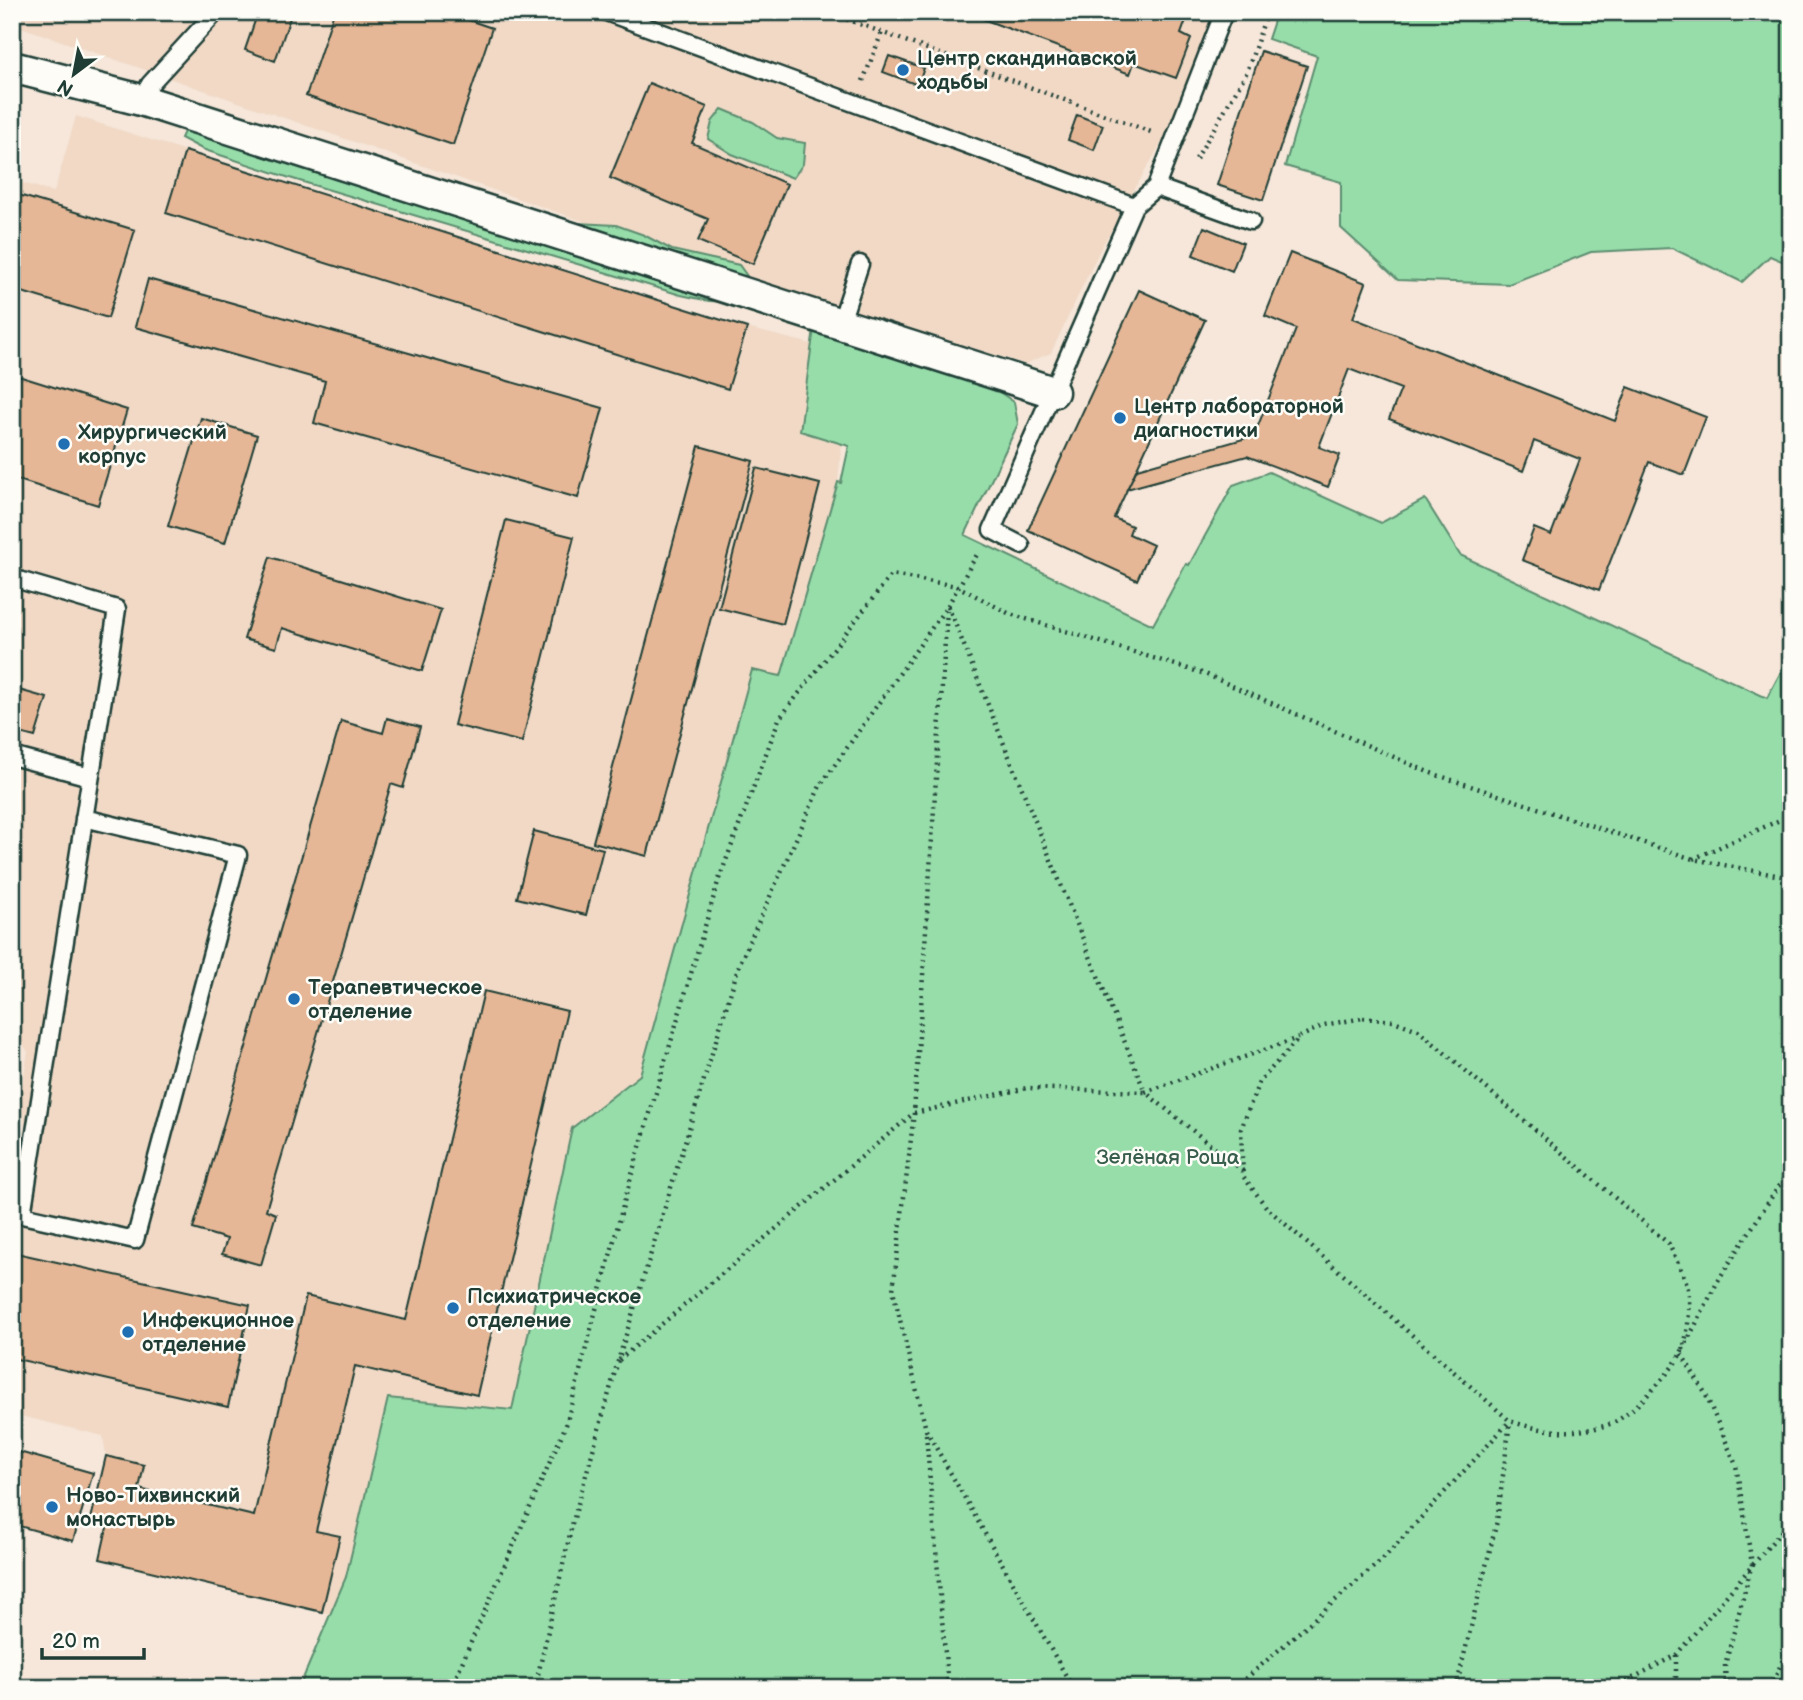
<svg xmlns="http://www.w3.org/2000/svg" width="1803" height="1700" viewBox="0 0 1803 1700" font-family="'Balsamiq Sans',sans-serif">
<style>
.built{fill:#f1d9c6}
.green{fill:#97ddaa;stroke:#5b8d6f;stroke-width:2}
.building{fill:#e6b796;stroke:#1f3d34;stroke-width:2}
.lines{fill:none;stroke-linecap:round;stroke-linejoin:round}
.lane-casing{stroke:#1f3d34;stroke-width:21}
.street-casing{stroke:#1f3d34;stroke-width:35}
.path{stroke:#1f3d34;stroke-width:4.5;stroke-dasharray:2 5;stroke-linecap:butt}
.lane{stroke:#fdfcf7;stroke-width:16}
.street{stroke:#fdfcf7;stroke-width:30}
.poi-dot{fill:#1f6fb2;stroke:#fdfcf7;stroke-width:2.5}
.labels{text-anchor:middle;stroke-width:5;stroke-linejoin:round;paint-order:stroke}
.poi-label{font-size:21px;font-weight:bold;fill:#1f3d34;stroke:#fdfcf7;text-anchor:start}
.park-label{font-size:21px;fill:#375d4c;stroke:#fdfcf7}
</style>
<rect width="100%" height="100%" fill="#f6e7da"/>
<filter id="ink" filterUnits="userSpaceOnUse"><feTurbulence type="fractalNoise" baseFrequency=".0143" numOctaves="2"/><feDisplacementMap in="SourceGraphic" scale="14" xChannelSelector="R" yChannelSelector="G"/><feConvolveMatrix kernelMatrix="1 2 1 2 8 2 1 2 1" color-interpolation-filters="sRGB"/></filter>
<g filter="url(#ink)">
<!-- built -->
<path class="built" d="M 12,12 L 1216,12 L 1171,126 L 1100,250 L 1051,353 L 1025,364 L 759,282 L 12,24 Z
M 76,116 L 747,328 L 832,349 L 850,365 L 838,482 L 781,677 L 752,670 L 537,1450 L 457,1646 L 322,1612 L 100,1559 L 108,1524 L 91,1519 L 106,1456 L 103,1436 L 12,1414 L 12,1171 L 18,1168 L 27,1137 L 20,1097 L 28,1052 L 12,1027 L 12,180 L 54,192 Z"/>
<!-- green -->
<path class="green" d="M 1277,12 L 1791,12 L 1791,265 L 1770,256 L 1742,282 L 1672,248 L 1591,252 L 1509,284 L 1398,280 L 1341,228 L 1341,182 L 1285,166 L 1317,56 L 1268,39 Z
M 722,109 L 753,122 L 777,138 L 805,143 L 803,164 L 793,178 L 732,154 L 708,139 L 712,122 Z
M 194,110 L 549,217 L 577,223 L 616,225 L 644,235 L 672,250 L 739,265 L 747,276 L 733,302 L 709,301 L 681,295 L 293,179 L 202,149 L 181,138 Z
M 814,328 L 992,387 L 1014,402 L 1018,424 L 965,535 L 1153,625 L 1186,564 L 1189,565 L 1233,485 L 1269,472 L 1381,523 L 1425,499 L 1460,555 L 1767,698 L 1783,668 L 1791,648 L 1791,1688 L 299,1688 L 346,1577 L 388,1398 L 512,1410 L 572,1128 L 640,1075 L 752,670 L 781,676 L 838,482 L 841,483 L 849,446 L 800,431 Z"/>
<!-- building -->
<path class="building" d="M 258,12 L 292,12 L 275,61 L 245,50 Z
M 334,12 L 445,12 L 492,28 L 453,145 L 306,96 Z
M 964,12 L 1189,12 L 1181,34 L 1191,39 L 1176,78 L 1134,63 L 1130,74 Z
M 1261,51 L 1307,66 L 1263,200 L 1217,185 Z
M 889,56 L 924,68 L 918,85 L 883,72 Z
M 649,83 L 707,107 L 692,143 L 787,184 L 753,264 L 698,241 L 708,219 L 610,178 Z
M 1077,115 L 1103,125 L 1094,150 L 1068,140 Z
M 185,151 L 747,328 L 728,389 L 166,213 Z
M 12,193 L 135,230 L 108,318 L 12,289 Z
M 1204,227 L 1243,243 L 1232,271 L 1193,255 Z
M 1290,253 L 1366,283 L 1353,318 L 1615,421 L 1628,387 L 1706,417 L 1684,475 L 1649,462 L 1599,590 L 1522,560 L 1534,528 L 1551,535 L 1580,459 L 1534,441 L 1523,471 L 1389,419 L 1401,389 L 1349,369 L 1319,447 L 1340,455 L 1328,487 L 1247,456 L 1127,489 L 1137,469 L 1254,436 L 1296,329 L 1265,316 Z
M 148,279 L 603,408 L 578,498 L 314,423 L 325,381 L 135,327 Z
M 1139,290 L 1205,320 L 1114,518 L 1132,526 L 1129,534 L 1153,545 L 1137,580 L 1028,530 Z
M 12,374 L 127,410 L 98,505 L 12,478 Z
M 201,418 L 257,435 L 225,543 L 168,526 Z
M 699,446 L 753,461 L 647,856 L 593,842 Z
M 756,468 L 820,484 L 783,624 L 719,608 Z
M 506,520 L 574,537 L 522,742 L 454,725 Z
M 270,557 L 441,610 L 422,671 L 282,628 L 276,648 L 244,639 Z
M 12,688 L 47,698 L 35,737 L 12,731 Z
M 387,718 L 420,727 L 403,788 L 391,784 L 266,1210 L 276,1214 L 261,1265 L 222,1254 L 227,1239 L 193,1229 L 341,721 L 383,733 Z
M 534,831 L 603,849 L 586,915 L 517,898 Z
M 484,991 L 567,1011 L 477,1395 L 355,1366 L 316,1531 L 340,1536 L 322,1612 L 100,1559 L 108,1523 L 91,1519 L 106,1456 L 144,1465 L 139,1489 L 254,1516 L 306,1296 L 406,1320 Z
M 12,1252 L 250,1305 L 228,1407 L 12,1358 Z
M 12,1450 L 93,1473 L 73,1541 L 12,1524 Z"/>
<g class="lines">
<!-- lane casing -->
<g class="lane-casing">
<path id="lane" d="M 606,12 L 1134,206
M 141,100 L 150,84 L 216,12
M 1156,187 L 1251,221
M 841,322 L 860,264
M 1021,545 L 992,530 L 1134,206 L 1156,187 L 1224,12
M 12,578 L 117,609 L 22,1215 L 135,1240 L 238,855 L 84,818
M 12,756 L 90,777"/>
</g>
<!-- street casing -->
<g class="street-casing">
<path id="street" d="M 12,67 L 141,100 L 1053,392"/>
</g>
<!-- path -->
<path class="path" d="M 827,12 L 1151,132
M 863,81 L 882,32
M 1196,159 L 1247,72 L 1267,12
M 947,610 L 914,1113 L 893,1290 L 926,1430 L 1073,1688
M 1693,859 L 1791,815
M 1363,1018 L 1394,1021 L 1418,1030 L 1669,1244 C 1675,1259 1685,1274 1688,1289 C 1691,1305 1688,1339 1681,1353 C 1672,1372 1630,1417 1610,1424 C 1575,1436 1543,1432 1510,1421 L 1267,1208 L 1243,1176 L 1241,1129 L 1259,1082 L 1300,1037 L 1324,1025 Z
M 1243,1171 L 1145,1092 L 1298,1038
M 619,1360 L 914,1113 L 1027,1088 L 1145,1092 L 948,606
M 926,1434 L 948,1688
M 1676,1655 L 1676,1688
M 451,1688 L 566,1425 L 625,1198 L 718,882 L 779,719 L 891,575 L 957,586 L 1010,614 L 1205,674 L 1428,772 L 1693,859 L 1791,878
M 535,1688 L 572,1525 L 618,1361 L 739,965 L 820,786 L 948,605 L 979,551
M 1235,1688 L 1384,1558 L 1510,1421
M 1456,1688 L 1497,1521 L 1510,1422
M 1614,1688 L 1676,1655 L 1791,1520
M 1726,1688 L 1725,1665 L 1752,1564 L 1736,1465 L 1705,1393 L 1681,1353 L 1719,1279 L 1791,1167
M 1771,1688 L 1791,1640"/>
<!-- lane -->
<use href="#lane" class="lane"/>
<!-- street -->
<use href="#street" class="street"/>
</g>
</g>
<!-- markers -->
<g class="poi-dot">
<circle cx="903" cy="70" r="7"/>
<circle cx="1120" cy="418" r="7"/>
<circle cx="64" cy="444" r="7"/>
<circle cx="294" cy="999" r="7"/>
<circle cx="453" cy="1308" r="7"/>
<circle cx="128" cy="1332" r="7"/>
<circle cx="52" cy="1507" r="7"/>
</g>
<g class="labels">
<!-- poi labels -->
<g class="poi-label">
<text x="917" y="65">Центр скандинавской<tspan x="917" dy="24">ходьбы</tspan></text>
<text x="1134" y="413">Центр лабораторной<tspan x="1134" dy="24">диагностики</tspan></text>
<text x="78" y="439">Хирургический<tspan x="78" dy="24">корпус</tspan></text>
<text x="308" y="994">Терапевтическое<tspan x="308" dy="24">отделение</tspan></text>
<text x="467" y="1303">Психиатрическое<tspan x="467" dy="24">отделение</tspan></text>
<text x="142" y="1327">Инфекционное<tspan x="142" dy="24">отделение</tspan></text>
<text x="66" y="1502">Ново-Тихвинский<tspan x="66" dy="24">монастырь</tspan></text>
</g>
<!-- park labels -->
<g class="park-label">
<text x="1168" y="1164">Зелёная Роща</text>
</g>
</g>
<!-- margin -->
<rect width="1803" height="1700" fill="none" stroke="#fdfcf7" stroke-width="42"/>
<rect x="21" y="21" width="1761" height="1658" fill="none" stroke="#1f3d34" stroke-width="2.5" filter="url(#ink)"/>
<!-- north arrow -->
<g transform="translate(74 74) rotate(212)" stroke="#fdfcf7" stroke-width="5" paint-order="stroke">
<path d="M0-5L12 26L0 18L-12 26Z" fill="#1f3d34"/>
<text y="-10" font-size="19" font-weight="bold" text-anchor="middle" fill="#1f3d34">N</text>
</g>
<!-- scale -->
<path d="M42 1648v10h102v-10" fill="none" stroke="#1f3d34" stroke-width="3.5"/>
<text x="52" y="1648" font-size="21" fill="#1f3d34" stroke="#fdfcf7" stroke-width="5" paint-order="stroke">20 m</text>
</svg>
